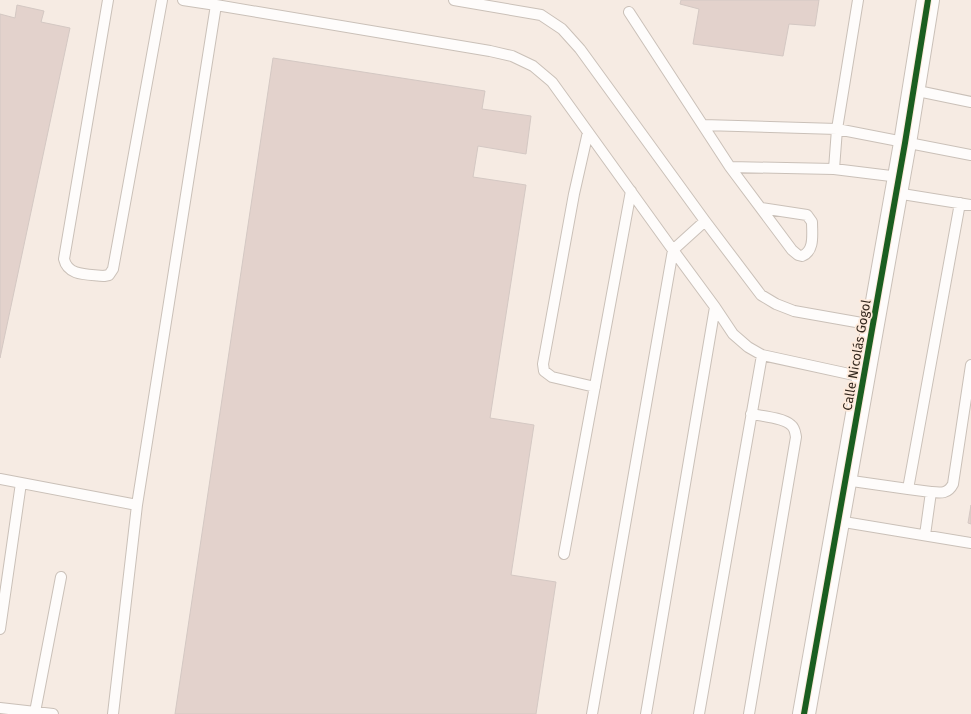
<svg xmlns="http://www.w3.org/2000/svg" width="971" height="714" viewBox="0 0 971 714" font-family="'Fira Sans',sans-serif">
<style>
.building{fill:#e3d2cc;stroke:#d4c8c3}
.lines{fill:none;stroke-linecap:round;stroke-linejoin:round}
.service-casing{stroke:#cac0b8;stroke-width:12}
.tertiary-casing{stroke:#cac0b8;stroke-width:24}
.service{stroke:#fefcfb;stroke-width:10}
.tertiary{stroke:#fefcfb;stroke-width:22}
.cycleway-casing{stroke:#feeadb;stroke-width:8}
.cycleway{stroke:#1b5e20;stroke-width:6}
.labels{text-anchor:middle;stroke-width:3.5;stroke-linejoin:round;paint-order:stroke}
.street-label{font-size:13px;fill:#33271d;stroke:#feeadb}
</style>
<rect width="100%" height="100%" fill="#f6ebe3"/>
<!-- building -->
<path class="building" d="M 681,0 L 819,0 L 815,26 L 789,24 L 783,56 L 693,44 L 699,9 L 680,4 Z
M 17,5 L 44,11 L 41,22 L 70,28 L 0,358 L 0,14 L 15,18 Z
M 273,58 L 485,91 L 482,109 L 531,116 L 526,154 L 478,146 L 473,177 L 526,185 L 490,418 L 534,425 L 511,575 L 556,582 L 536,714 L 175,714 Z
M 971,505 L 971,524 L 968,523 Z"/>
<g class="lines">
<!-- service casing -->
<g class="service-casing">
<path id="service" d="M 108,0 L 64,259 C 68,277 89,274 104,276 L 109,275 L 113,269 L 162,0
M 183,0 L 216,5
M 454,0 L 541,15 L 562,29 L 580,49 L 705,221 L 761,295 L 776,304 L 794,311 L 873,325
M 629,12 L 730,167 L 792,250 L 798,255 L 802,256 C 815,251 812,234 812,222 L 807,215 L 761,208
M 913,90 L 971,102
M 703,125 L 837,129 L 971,155
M 588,132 L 574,194 L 543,364 L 544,371 L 552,377 L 595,387
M 730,167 L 834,169 L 899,177
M 834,169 L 837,129 L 858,0
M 896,193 L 971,205
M 0,479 L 137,505
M 845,480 L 908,489
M 931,492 L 908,489 L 960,203
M 838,521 L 971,543
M 925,535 L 931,492 C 941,493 948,494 953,484 L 971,365
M 564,554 L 631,191
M 0,629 L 21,483
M 0,708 L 53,714
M 35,712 L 61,577
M 113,714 L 137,505 L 216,5 L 490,51 L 512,56 L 533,66 L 552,82 L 673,250 L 715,307 L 733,334 L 748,347 L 762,355 L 863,377
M 592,714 L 673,250 L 705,221
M 646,714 L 715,307
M 699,714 L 762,355
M 749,714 L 796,437 C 795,432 795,428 791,425 C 784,418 762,416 751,414"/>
</g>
<!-- tertiary casing -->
<g class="tertiary-casing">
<path id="tertiary" d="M 804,714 L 905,143 L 928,0"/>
</g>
<!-- service -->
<use href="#service" class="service"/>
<!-- tertiary -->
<use href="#tertiary" class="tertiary"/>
<!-- cycleway casing -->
<g class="cycleway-casing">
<path id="cycleway" d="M 804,714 L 905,143 L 928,0"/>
</g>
<!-- cycleway -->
<use href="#cycleway" class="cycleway"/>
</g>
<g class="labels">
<!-- street labels -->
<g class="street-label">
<text transform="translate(856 355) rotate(-80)" y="5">Calle Nicolás Gogol</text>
</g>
</g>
</svg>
